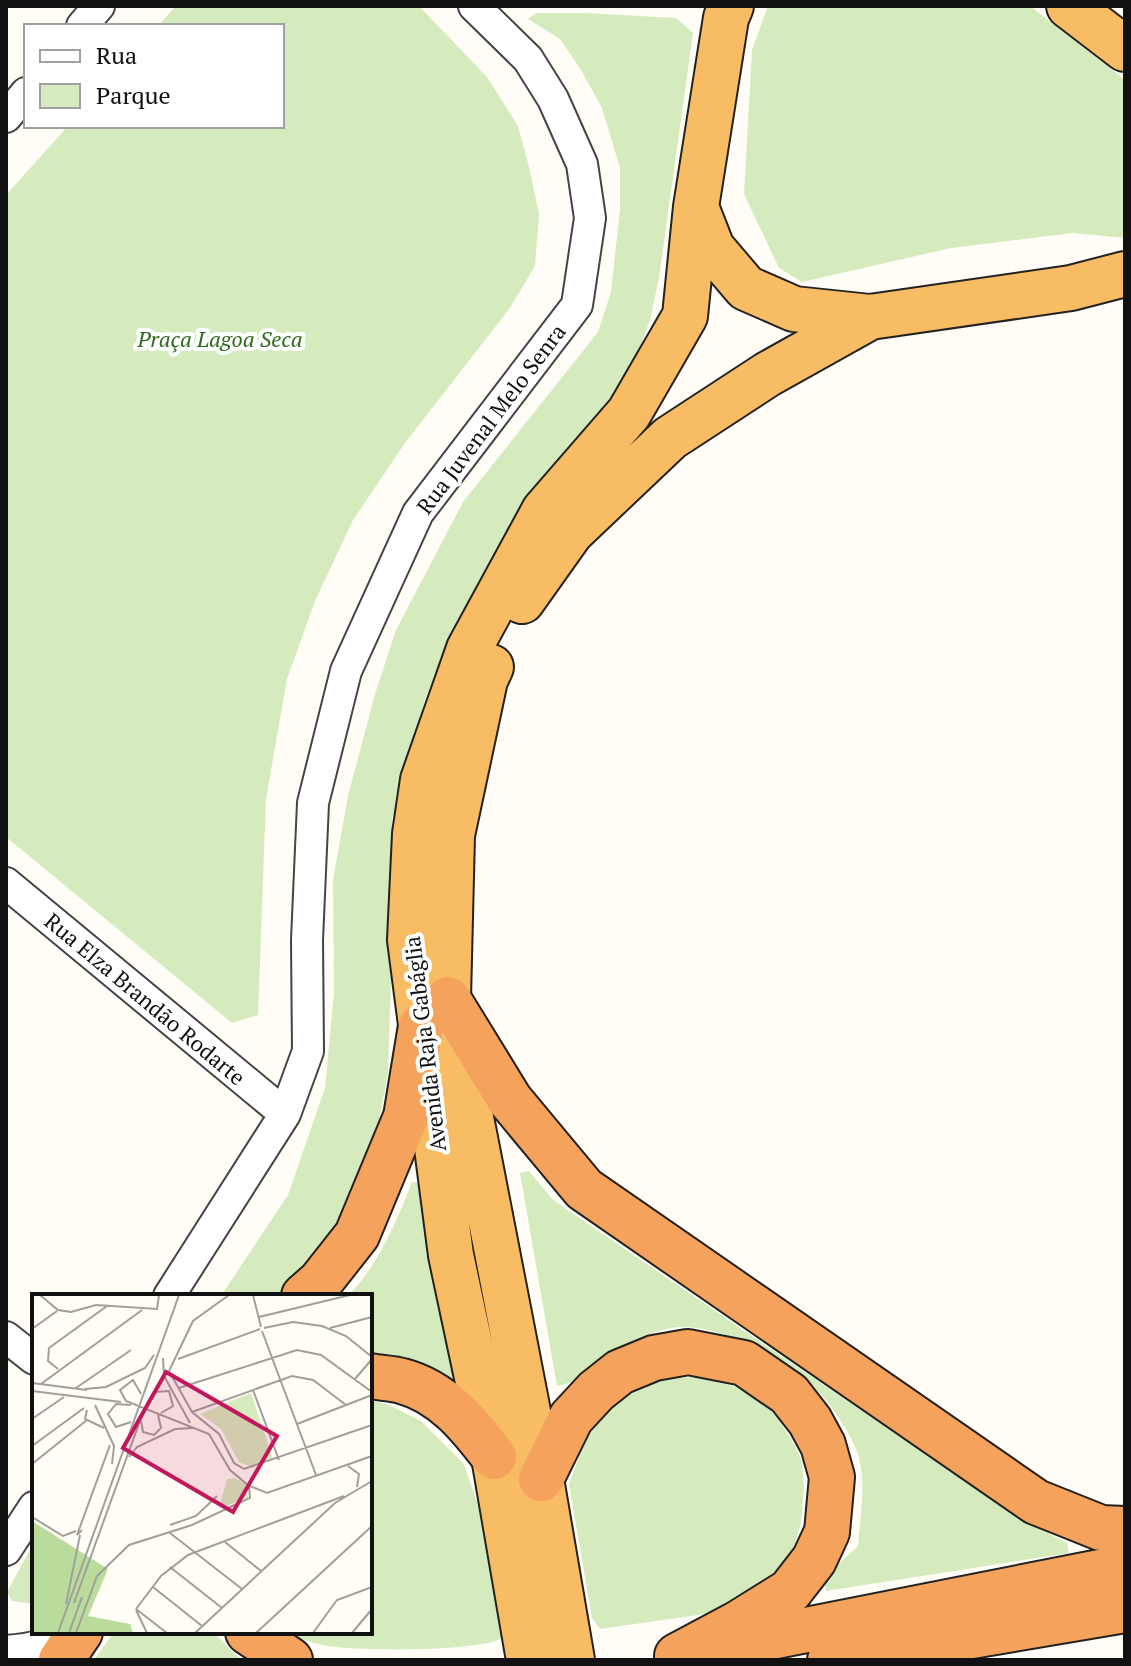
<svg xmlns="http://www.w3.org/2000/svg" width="1131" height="1666" viewBox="0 0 1131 1666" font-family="'PT Serif',serif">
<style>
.green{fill:#d5ebbd}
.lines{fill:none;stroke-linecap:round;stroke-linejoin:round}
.minor-casing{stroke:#444;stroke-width:34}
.tertiary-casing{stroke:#444;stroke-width:40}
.trunk-casing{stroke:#222;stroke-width:48}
.motorway-casing{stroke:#222;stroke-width:48}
.minor{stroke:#fff;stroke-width:30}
.tertiary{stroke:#fff;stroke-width:36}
.trunk{stroke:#f7bc64;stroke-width:44}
.motorway{stroke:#f5a25d;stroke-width:44}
.labels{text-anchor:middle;stroke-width:8;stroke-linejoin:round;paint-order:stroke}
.park-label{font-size:22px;font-style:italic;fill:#2f6b1f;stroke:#fff}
.street-label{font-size:22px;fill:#111;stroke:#fff}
.inset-road{fill:none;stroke:#a09f9a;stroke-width:2}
.view{fill:#c2185b;fill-opacity:0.15;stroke:#c2185b;stroke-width:4}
.inset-edge{fill:none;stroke:#111;stroke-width:4}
</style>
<rect width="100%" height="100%" fill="#fffdf5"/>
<!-- green -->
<path class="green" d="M 176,6 L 419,6 L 487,77 L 518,126 L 529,167 L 539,214 L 535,266 L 510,308 L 405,443 L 353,520 L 315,601 L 287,679 L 266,799 L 258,1015 L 232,1023 L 6,837 L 6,195 L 68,126 L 282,126 L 282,26 L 158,26 Z
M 768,6 L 1030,6 L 1125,80 L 1125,238 L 1073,233 L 951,248 L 802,282 L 779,268 L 744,194 L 752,50 Z
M 536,13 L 586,13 L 676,18 L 693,33 L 659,278 L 650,320 L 630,373 L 582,434 L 499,547 L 440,663 L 425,699 L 392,819 L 392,949 L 388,1073 L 371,1161 L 333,1235 L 301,1276 L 277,1296 L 221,1296 L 288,1195 L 325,1088 L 334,992 L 333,880 L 348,796 L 375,694 L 396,630 L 463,502 L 598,332 L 611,292 L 620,209 L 620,168 L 602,108 L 581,70 L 560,39 L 528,19 Z
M 529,1171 L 553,1200 L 970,1485 L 1028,1523 L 1067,1543 L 1069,1553 L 826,1591 L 824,1577 L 858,1546 C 860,1515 868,1479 856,1449 C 849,1431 829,1401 814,1388 C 781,1359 716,1320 671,1328 C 647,1332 625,1346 604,1359 C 586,1371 580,1382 557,1386 L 520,1173 Z
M 412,1182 L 420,1183 L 463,1383 L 456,1393 L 370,1356 L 370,1296 L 348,1296 C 379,1264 396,1223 412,1182 Z
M 705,1377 L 735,1387 L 764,1403 L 779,1420 L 795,1446 L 802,1462 L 804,1487 L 801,1522 L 794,1547 L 767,1583 L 719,1612 L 600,1629 L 592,1618 L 569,1484 L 585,1441 L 606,1412 L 627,1396 L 667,1378 Z
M 370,1400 L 389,1405 L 421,1421 L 464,1464 L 477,1502 L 496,1589 L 502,1638 C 479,1652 359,1651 329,1646 C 316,1644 299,1640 288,1632 L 370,1632 Z
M 34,1542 L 34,1604 L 12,1601 L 7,1592 Z
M 114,1632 L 213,1632 L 237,1656 L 244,1660 L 94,1660 Z"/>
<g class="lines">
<!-- minor casing -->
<g class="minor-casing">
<path id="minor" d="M 82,26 L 99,6
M 6,117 L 26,93
M 6,883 L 285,1114
M 169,1296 L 285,1114 L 308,1051 L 307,940 L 313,803 L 346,671 L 418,513 L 577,305 L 590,218 L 582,164 L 553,99 L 528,59 L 474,6
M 6,1337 L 34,1359
M 6,1550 L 34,1507"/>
</g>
<!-- tertiary casing -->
<g class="tertiary-casing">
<path id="tertiary" d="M 6,1654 C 37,1652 52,1646 80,1632"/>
</g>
<!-- trunk casing -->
<g class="trunk-casing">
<path id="trunk" d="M 1069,6 L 1125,49
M 696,207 L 712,248 L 746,288 L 794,309 L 870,317 L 1071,288 L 1125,274
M 522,601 L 571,532 L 670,438 L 768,374 L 870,317
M 491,667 L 485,680 L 452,835 L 448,999 L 541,1479 L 572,1660
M 529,1660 L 494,1457 L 451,1255 L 410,940 L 415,834 L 423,780 L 469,649 L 544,511 L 629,413 L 685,316 L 696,207 L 726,18 L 731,6"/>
</g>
<!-- motorway casing -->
<g class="motorway-casing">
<path id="motorway" d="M 448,999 L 510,1100 L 584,1189 L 1036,1502 L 1101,1528 L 1125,1529
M 304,1296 L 320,1282 L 357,1235 L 406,1117 L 421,1026
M 370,1376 C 380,1378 392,1378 402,1381 C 443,1392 469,1424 494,1457
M 541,1479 L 571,1418 L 596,1391 L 620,1372 L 654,1358 L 688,1352 L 744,1363 L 789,1394 L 810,1421 L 823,1445 L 832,1477 L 827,1532 L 814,1560 L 790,1591 L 737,1624 L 677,1656
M 248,1632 L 290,1660
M 715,1648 L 1125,1567
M 61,1660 L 80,1632
M 830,1660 L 1125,1610"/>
</g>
<!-- minor -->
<use href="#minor" class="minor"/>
<!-- tertiary -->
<use href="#tertiary" class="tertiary"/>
<!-- trunk -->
<use href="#trunk" class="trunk"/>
<!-- motorway -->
<use href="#motorway" class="motorway"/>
</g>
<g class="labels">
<!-- park labels -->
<g class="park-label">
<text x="220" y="347">Praça Lagoa Seca</text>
</g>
<!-- street labels -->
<g class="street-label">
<text transform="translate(491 419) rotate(-53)" y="8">Rua Juvenal Melo Senra</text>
<text transform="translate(145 999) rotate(40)" y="8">Rua Elza Brandão Rodarte</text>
<text transform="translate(425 1044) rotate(-97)" y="8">Avenida Raja Gabáglia</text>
</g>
</g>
<!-- overview -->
<g transform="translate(32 1294)">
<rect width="340" height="340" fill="#fffdf5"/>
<path d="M 219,99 L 241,165 L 217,172 L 207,168 L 189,135 L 168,120 ZM 203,184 L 213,190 L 216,204 L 187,214 L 195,185 Z" fill="#d5ebbd"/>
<path d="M 0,227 L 76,275 L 56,322 L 98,330 L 101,339 L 0,339 Z" fill="#b9dc9c"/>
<path class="inset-road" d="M 8,1 L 26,16 L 39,18 L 64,11 L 125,15 L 127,1M 221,1 L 229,33M 227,23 L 318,1M 232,34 L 261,28 L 290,32 L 314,42 L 340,63M 298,34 L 340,23M 0,35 L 25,17M 230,37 L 284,181M 131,64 L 132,82 L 158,129M 146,65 L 228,35M 26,75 L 16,67 L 17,54 L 75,12M 137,77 L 160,118 L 187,140 L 202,169 L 212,175 L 340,131M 137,77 L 161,27 L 197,1M 323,85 L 340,65M 0,89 L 55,96M 9,90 L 110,16M 44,94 L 99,56M 147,94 L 265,56 L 289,61 L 340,98M 53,95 L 74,93 L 113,74 L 122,61M 221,96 L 247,166M 0,97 L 89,108M 115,109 L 122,98 L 137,97 L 141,112 L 129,119M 63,111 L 82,152 L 80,170M 55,116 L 53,125 L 72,134M 160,118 L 260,82 L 281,86 L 314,111M 0,125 L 32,103M 109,127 L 111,138 L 122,141 L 129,134 L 126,121M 99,128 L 84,133 L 76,120 L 84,110 L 99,111M 265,130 L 340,101M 0,152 L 52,114M 97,163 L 105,153 L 143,135 L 161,134M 0,170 L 55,126M 316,172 L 327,180 L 325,193M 218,192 L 235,199 L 340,162M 0,223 L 31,242 L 44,237M 138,231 L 164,222 L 185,202M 50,236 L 45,241 L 78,151M 138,239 L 210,295M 193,248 L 229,277M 138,273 L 190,314M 121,293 L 170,332M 42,309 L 109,124M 34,310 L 48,241M 104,315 L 129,282 L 156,261 L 312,202M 104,315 L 135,339M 104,316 L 115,339M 26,339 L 147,1M 37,339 L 50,303M 44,339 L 65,282 L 97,251 L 160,231 L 218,204 L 217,192 L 198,176 L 177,140 L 94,107 L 88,96 L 101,86 L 109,100M 163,339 L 303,209 L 340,187M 224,339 L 340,232M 254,339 L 280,339M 281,339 L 305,306 L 340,293M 320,339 L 340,315"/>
<path class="view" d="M 134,78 L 245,142 L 201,218 L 91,154 Z"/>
<rect width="340" height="340" class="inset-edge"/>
</g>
<!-- border -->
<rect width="1131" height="1666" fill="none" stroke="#111111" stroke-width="16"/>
<!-- legend -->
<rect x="24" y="24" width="260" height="104" fill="#ffffff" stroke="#a0a0a0" stroke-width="2"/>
<rect x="40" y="50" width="40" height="12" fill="#ffffff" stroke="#a0a0a0" stroke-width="2"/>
<text x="96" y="64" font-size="24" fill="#111111">Rua</text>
<rect x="40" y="84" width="40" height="24" fill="#d5ebbd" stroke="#a0a0a0" stroke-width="2"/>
<text x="96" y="104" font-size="24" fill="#111111">Parque</text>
</svg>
